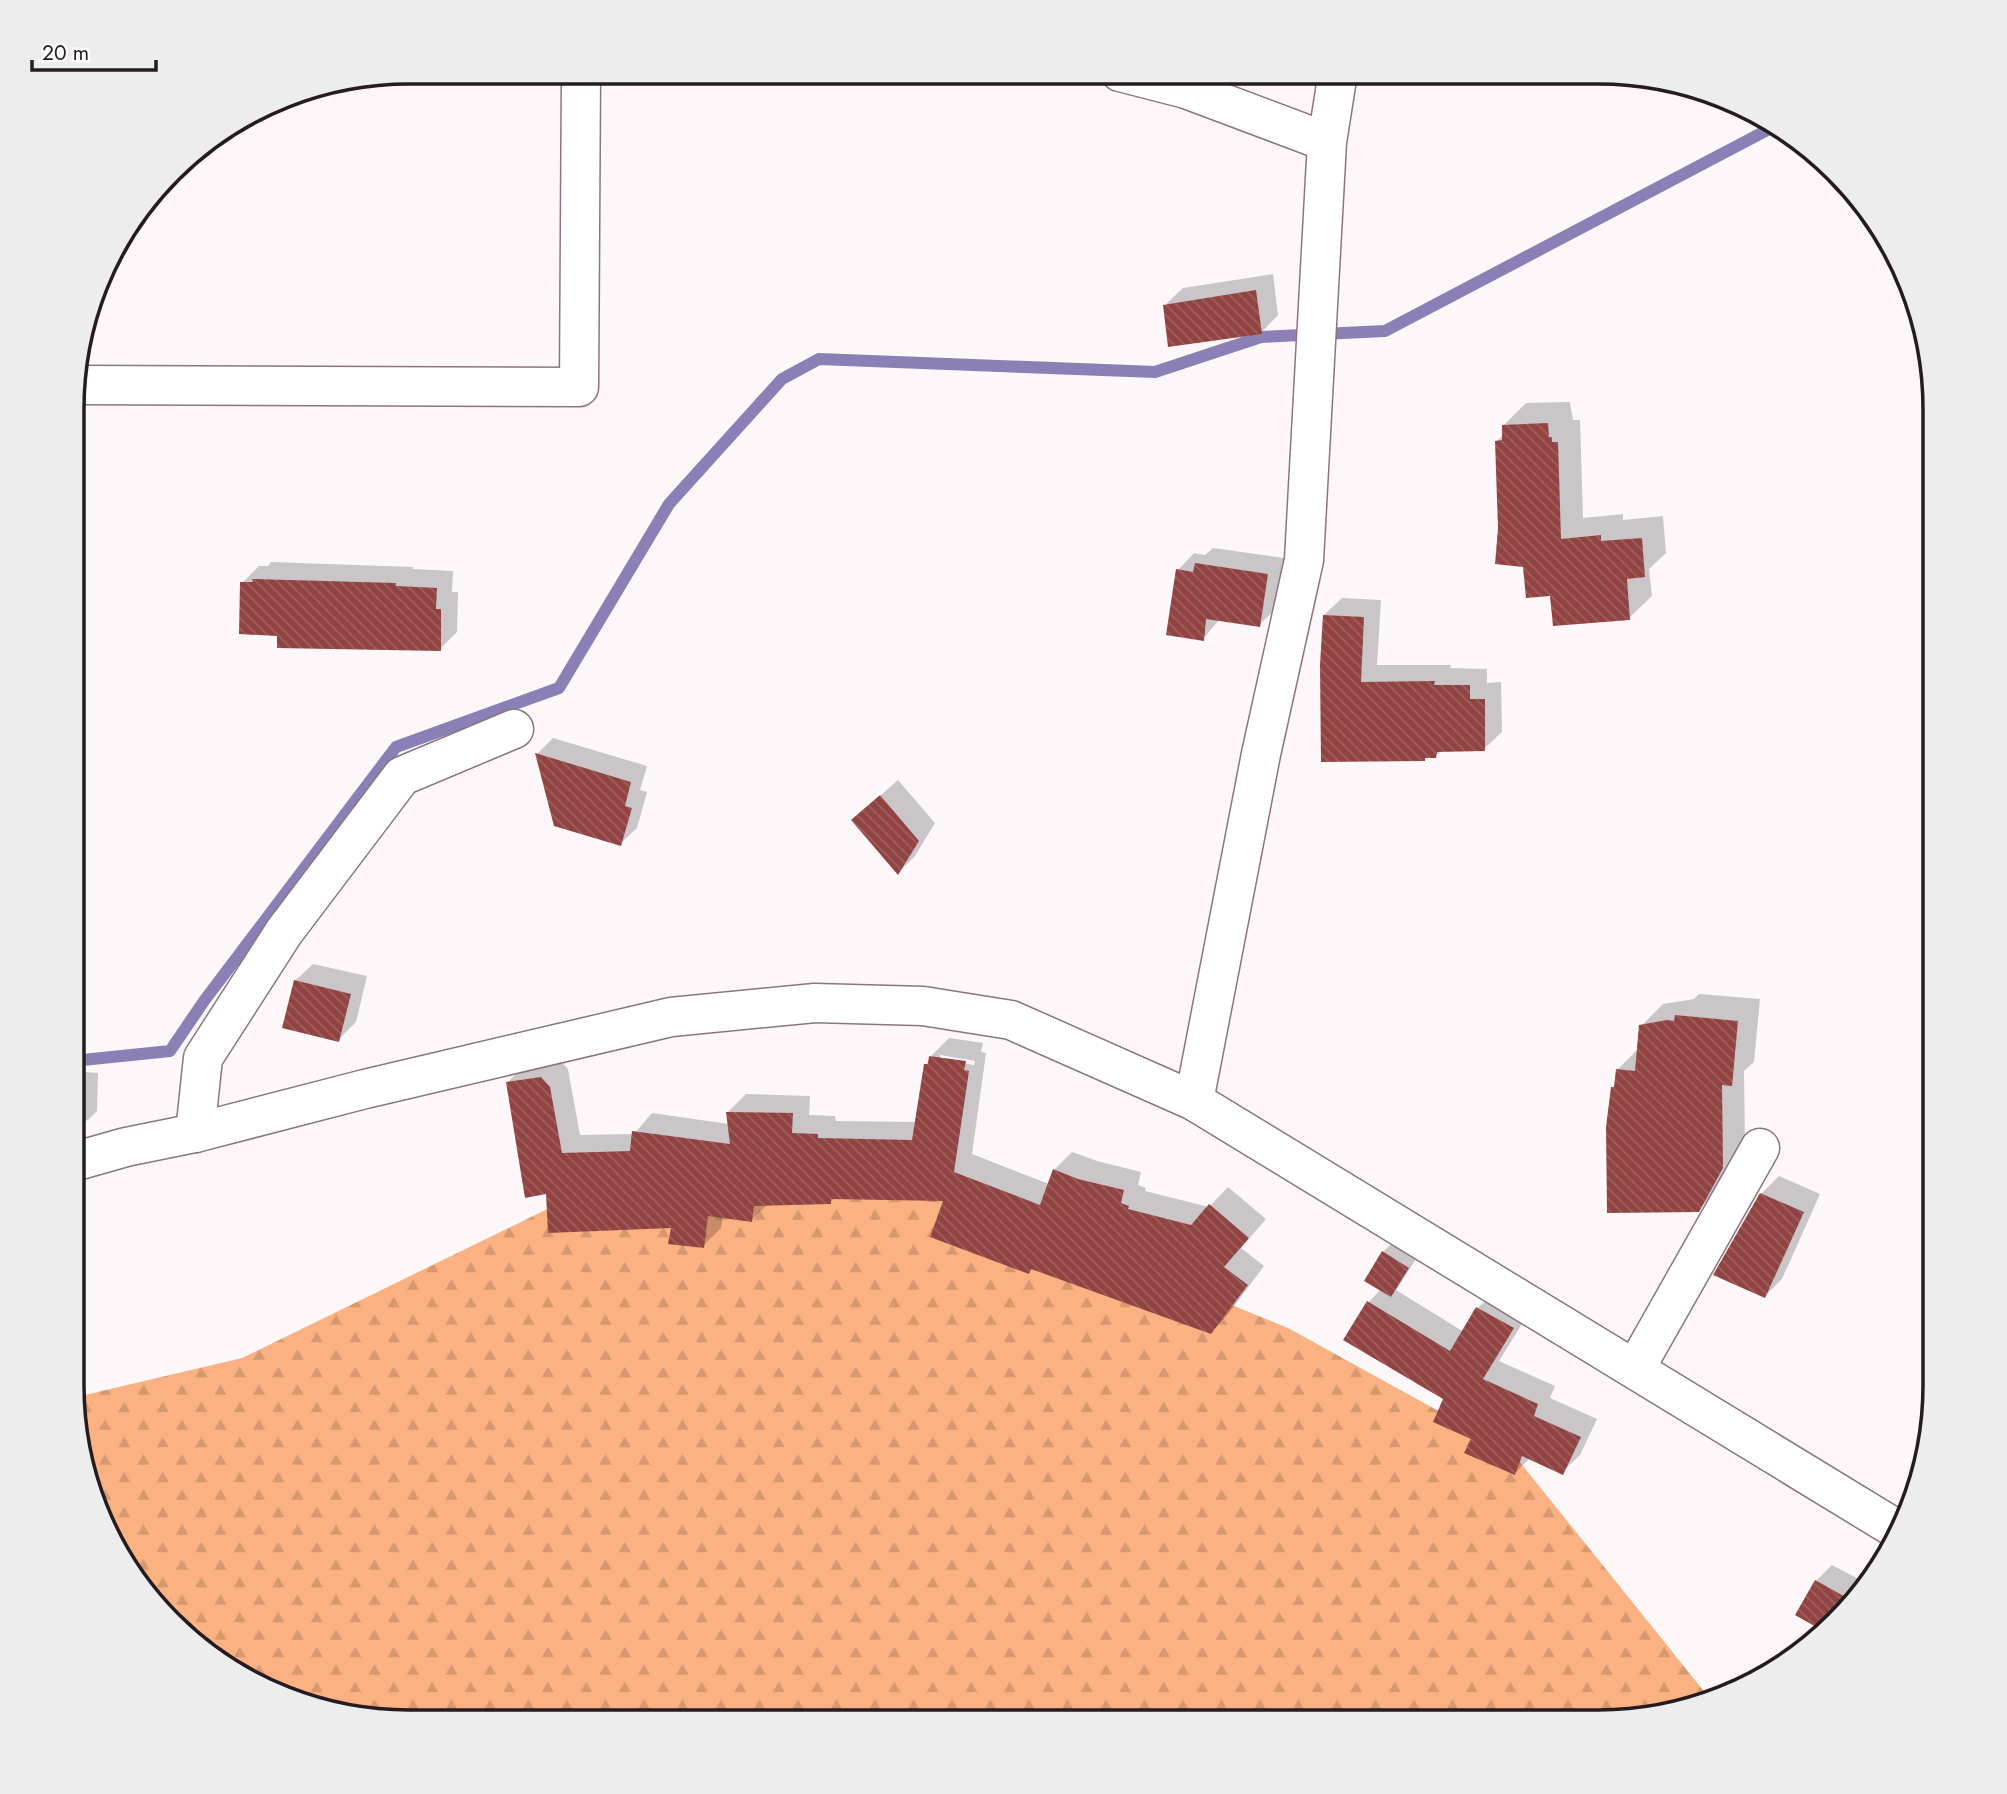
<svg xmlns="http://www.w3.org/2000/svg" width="2007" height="1794" viewBox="0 0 2007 1794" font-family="Jost,sans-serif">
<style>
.forest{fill:url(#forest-firs)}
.shadow{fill:#0003;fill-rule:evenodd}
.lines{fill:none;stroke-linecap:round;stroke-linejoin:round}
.stream{stroke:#8a80b6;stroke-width:12}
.building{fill:url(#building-back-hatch)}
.street-casing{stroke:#8c757f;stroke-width:41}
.secondary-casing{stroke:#8c757f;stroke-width:41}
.street{stroke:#fff;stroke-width:38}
.secondary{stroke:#fff;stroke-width:38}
.rim{fill:none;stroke:#251c20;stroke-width:3.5}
</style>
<defs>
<pattern id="forest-firs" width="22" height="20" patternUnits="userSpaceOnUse" patternTransform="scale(1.75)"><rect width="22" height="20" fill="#fbb182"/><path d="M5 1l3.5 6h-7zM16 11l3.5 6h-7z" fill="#d79870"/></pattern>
<pattern id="building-back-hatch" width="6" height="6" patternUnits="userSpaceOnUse" patternTransform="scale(1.75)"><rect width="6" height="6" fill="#914342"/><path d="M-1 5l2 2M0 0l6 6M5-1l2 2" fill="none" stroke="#9c6160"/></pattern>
</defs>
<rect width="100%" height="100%" fill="#fdf7f9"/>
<!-- forest -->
<path class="forest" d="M 613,1177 L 920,1178 L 1288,1328 L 1511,1451 L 1711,1700 L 1619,1722 L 409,1722 L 280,1696 L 156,1608 L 97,1514 L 72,1398 L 242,1358 Z"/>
<!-- shadow -->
<path class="shadow" d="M 1273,274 L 1278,315 L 1261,333 L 1165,305 L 1183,288 Z
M 1570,402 L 1573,420 L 1580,420 L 1583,518 L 1623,514 L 1623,520 L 1663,516 L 1666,553 L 1649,569 L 1652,596 L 1629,618 L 1552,594 L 1524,566 L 1500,528 L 1497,441 L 1504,434 L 1504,425 L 1526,403 Z
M 1213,548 L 1284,558 L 1276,609 L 1259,625 L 1220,619 L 1203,639 L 1178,570 L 1194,553 L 1205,555 Z
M 271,562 L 413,567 L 413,569 L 453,571 L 452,592 L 458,592 L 457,632 L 440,649 L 279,634 L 242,583 L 259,566 L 268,566 Z
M 1342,598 L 1381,600 L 1377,665 L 1451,665 L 1450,668 L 1487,669 L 1487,683 L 1501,682 L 1502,732 L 1484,749 L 1442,750 L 1436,756 L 1428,756 L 1425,759 L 1323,760 L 1324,615 Z
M 553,738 L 647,766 L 640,790 L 647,792 L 637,828 L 620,844 L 537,754 Z
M 898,780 L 935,823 L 915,856 L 898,873 L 853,820 Z
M 313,964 L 367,976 L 356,1022 L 338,1040 L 295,981 Z
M 1699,994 L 1760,999 L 1754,1062 L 1744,1071 L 1745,1145 L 1721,1188 L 1698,1210 L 1613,1088 L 1616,1084 L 1618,1069 L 1639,1048 L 1641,1026 L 1663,1004 L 1694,999 Z
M 949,1038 L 983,1043 L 981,1052 L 986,1053 L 972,1154 L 1049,1184 L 1054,1170 L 1072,1152 L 1097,1161 L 1141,1172 L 1138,1185 L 1146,1188 L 1145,1191 L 1209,1207 L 1228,1187 L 1266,1219 L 1241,1248 L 1264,1266 L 1229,1313 L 1211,1332 L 1033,1268 L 1029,1272 L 946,1200 L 835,1197 L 831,1202 L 768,1204 L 751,1220 L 723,1216 L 721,1228 L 703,1246 L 673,1226 L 548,1192 L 508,1082 L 526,1064 L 560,1060 L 568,1069 L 580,1135 L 634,1134 L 652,1113 L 729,1124 L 728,1112 L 746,1094 L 810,1096 L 809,1115 L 835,1116 L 836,1121 L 917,1122 L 926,1065 L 931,1056 ZM 940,1055 L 975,1061 L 974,1065 L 940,1059 Z
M 73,1071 L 98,1073 L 97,1111 L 88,1120 L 73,1125 Z
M 1779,1176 L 1820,1194 L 1782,1279 L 1765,1296 L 1761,1194 Z
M 1391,1244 L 1416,1259 L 1396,1290 L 1464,1332 L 1478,1308 L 1495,1291 L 1530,1311 L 1499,1361 L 1555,1386 L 1550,1398 L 1597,1419 L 1580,1455 L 1562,1472 L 1530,1458 L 1515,1473 L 1473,1438 L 1445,1399 L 1346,1340 L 1369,1302 L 1381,1289 L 1383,1252 Z
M 1935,1253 L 1935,1270 L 1928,1266 Z
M 1832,1565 L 1862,1581 L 1826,1630 L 1798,1615 L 1816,1581 Z"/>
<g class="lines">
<!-- stream -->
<path class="stream" d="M 73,1061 L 170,1051 L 204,1001 L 396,747 L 559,688 L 669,504 L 782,379 L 819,359 L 1155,372 L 1261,337 L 1385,331 L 1773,127"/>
</g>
<!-- building -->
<path class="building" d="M 1256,290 L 1262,334 L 1168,347 L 1163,305 Z
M 1548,423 L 1549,437 L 1552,437 L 1552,442 L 1558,442 L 1561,539 L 1601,535 L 1601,541 L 1642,538 L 1645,577 L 1627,579 L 1630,620 L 1553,626 L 1550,596 L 1526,598 L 1523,567 L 1495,564 L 1498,528 L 1495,441 L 1502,440 L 1502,425 Z
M 1195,563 L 1268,574 L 1260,627 L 1206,619 L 1204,641 L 1166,635 L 1176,569 L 1193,572 Z
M 252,579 L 396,583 L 396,586 L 437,588 L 436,609 L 441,609 L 441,651 L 277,648 L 277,636 L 239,634 L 240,582 L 253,582 Z
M 1323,615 L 1364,617 L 1361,682 L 1435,681 L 1434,685 L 1470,685 L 1470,699 L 1485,699 L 1485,751 L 1437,752 L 1436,758 L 1425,758 L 1425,761 L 1321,762 L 1320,665 Z
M 535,753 L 631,782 L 625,806 L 632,808 L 621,846 L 554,826 Z
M 880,795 L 919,841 L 898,875 L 851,820 Z
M 294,980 L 351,994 L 339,1042 L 282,1028 Z
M 1675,1015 L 1738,1021 L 1732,1086 L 1722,1085 L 1723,1168 L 1699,1212 L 1607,1213 L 1606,1127 L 1611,1087 L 1614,1087 L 1616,1069 L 1635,1071 L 1639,1025 L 1667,1020 L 1674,1021 Z
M 929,1056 L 966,1061 L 964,1070 L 969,1071 L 954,1172 L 1040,1205 L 1053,1169 L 1078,1179 L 1124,1190 L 1121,1203 L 1129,1206 L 1128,1209 L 1191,1225 L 1209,1204 L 1249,1238 L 1224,1267 L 1248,1285 L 1211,1334 L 1031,1269 L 1029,1274 L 930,1237 L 943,1201 L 831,1199 L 831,1204 L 754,1206 L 752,1222 L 708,1216 L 704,1248 L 668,1244 L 671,1228 L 548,1233 L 546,1194 L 525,1198 L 506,1082 L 541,1077 L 550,1087 L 562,1153 L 630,1151 L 632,1131 L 730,1144 L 726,1112 L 793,1113 L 792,1133 L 818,1134 L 818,1138 L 912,1140 L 924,1064 L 928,1064 Z
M 1760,1193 L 1804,1212 L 1765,1298 L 1713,1275 Z
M 1382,1251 L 1409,1268 L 1391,1297 L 1364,1281 Z
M 1367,1301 L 1450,1351 L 1476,1307 L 1514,1328 L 1483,1379 L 1538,1404 L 1534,1416 L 1581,1437 L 1563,1475 L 1522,1456 L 1515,1475 L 1464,1453 L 1471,1439 L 1433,1422 L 1443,1399 L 1343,1340 Z
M 1815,1580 L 1849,1599 L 1825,1632 L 1795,1615 Z"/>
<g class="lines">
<!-- street casing -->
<g class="street-casing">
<path id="street" d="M 1120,72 L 1186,89 L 1327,142 L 1304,560 L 1261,754 L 1194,1101
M 1327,142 L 1338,72
M 75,385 L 579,387 L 581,72
M 195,1133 L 203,1058 L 284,932 L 402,776 L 514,729
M 1635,1369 L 1760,1148"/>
</g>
<!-- secondary casing -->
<g class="secondary-casing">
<path id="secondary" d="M 73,1162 L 126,1147 L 195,1133 L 365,1089 L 671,1017 L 815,1003 L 923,1006 L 1011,1020 L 1194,1101 L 1898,1530"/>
</g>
<!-- street -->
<use href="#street" class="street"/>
<!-- secondary -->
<use href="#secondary" class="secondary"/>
</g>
<!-- crop -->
<path d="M0 0H2007V1794H0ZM409 84H1598A325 325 0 0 1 1923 409V1385A325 325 0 0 1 1598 1710H409A325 325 0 0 1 84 1385V409A325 325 0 0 1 409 84Z" fill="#eeeded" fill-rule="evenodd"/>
<path class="rim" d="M409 84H1598A325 325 0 0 1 1923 409V1385A325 325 0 0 1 1598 1710H409A325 325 0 0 1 84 1385V409A325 325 0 0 1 409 84Z"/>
<!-- scale -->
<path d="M32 60v10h124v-10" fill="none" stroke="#251c20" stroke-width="3.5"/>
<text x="42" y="60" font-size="21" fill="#251c20" stroke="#ffffff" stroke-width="5" paint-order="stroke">20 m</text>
</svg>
